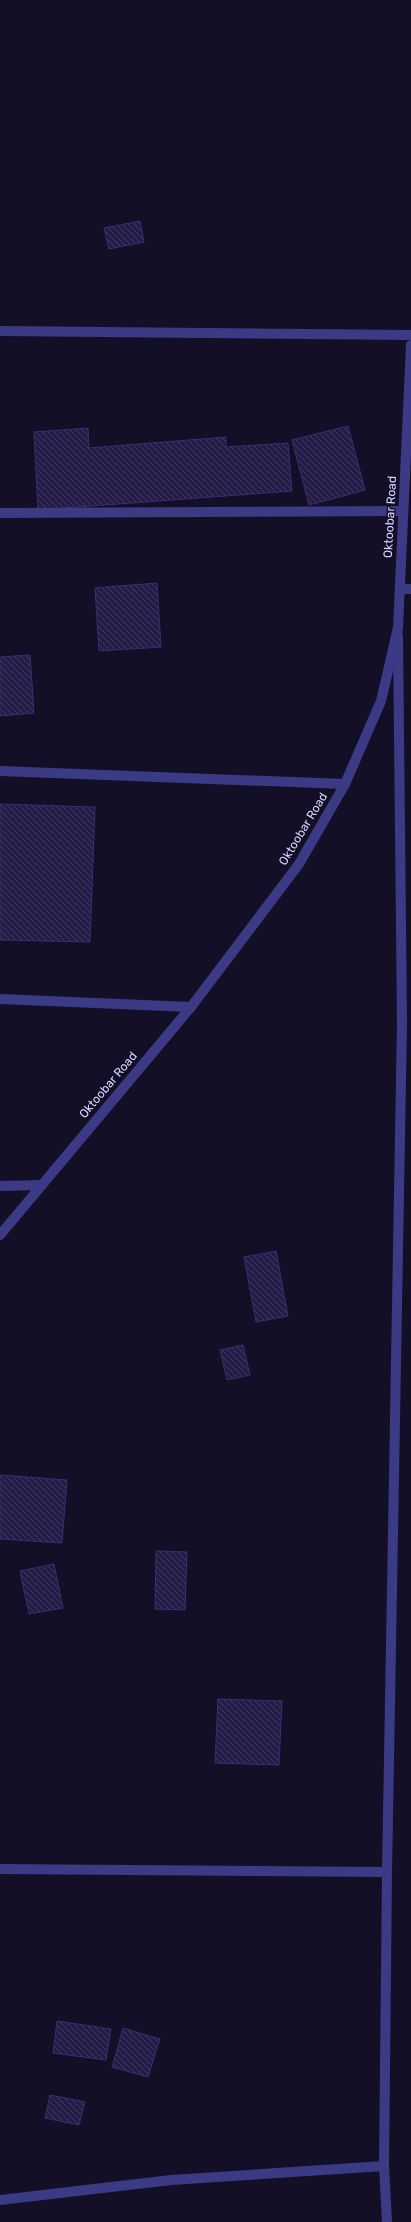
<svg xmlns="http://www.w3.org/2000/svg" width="411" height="2222" viewBox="0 0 411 2222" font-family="Rubik,sans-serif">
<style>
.building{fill:url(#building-back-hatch);stroke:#3b2d73}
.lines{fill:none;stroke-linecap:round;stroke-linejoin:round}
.minor{stroke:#3d3a85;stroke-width:10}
.tertiary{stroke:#3d3a85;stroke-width:10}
.labels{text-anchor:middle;stroke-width:3;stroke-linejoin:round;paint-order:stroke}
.street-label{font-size:12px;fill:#d9d4ff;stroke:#130f26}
</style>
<defs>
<pattern id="building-back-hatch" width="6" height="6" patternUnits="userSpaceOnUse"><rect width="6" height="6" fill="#241b47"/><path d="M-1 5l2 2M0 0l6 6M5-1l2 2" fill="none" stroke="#433b63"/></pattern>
</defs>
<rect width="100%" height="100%" fill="#130f26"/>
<!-- building -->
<path class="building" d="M 140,221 L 144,242 L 109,249 L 104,228 Z
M 348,426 L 365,490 L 309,505 L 292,440 Z
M 88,428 L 89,448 L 226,437 L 226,447 L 288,443 L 292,491 L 38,510 L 34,432 Z
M 157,583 L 161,647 L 99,651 L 95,588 Z
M 30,655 L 34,713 L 0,716 L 0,657 Z
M 0,804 L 95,807 L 90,942 L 0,940 Z
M 276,1251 L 288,1316 L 256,1322 L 244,1257 Z
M 243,1345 L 250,1375 L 227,1380 L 220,1350 Z
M 0,1475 L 67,1480 L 62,1543 L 0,1539 Z
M 156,1551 L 187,1552 L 185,1610 L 155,1609 Z
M 54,1564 L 63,1608 L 29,1614 L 20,1571 Z
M 218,1699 L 282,1701 L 279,1765 L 215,1763 Z
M 57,2021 L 111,2029 L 106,2060 L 53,2053 Z
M 123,2028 L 160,2039 L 148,2077 L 112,2067 Z
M 50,2095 L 85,2102 L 79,2125 L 45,2118 Z"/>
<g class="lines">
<!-- minor -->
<path class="minor" d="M 0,331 L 411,335
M 0,513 L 403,511
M 400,589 L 411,589
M 0,771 L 345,784
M 0,999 L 191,1007
M 0,1186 L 42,1185
M 0,1869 L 387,1872
M 0,2200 L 171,2180 L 384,2166
M 387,2222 L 384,2166 L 387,1872 L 402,1023 L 398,636"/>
<!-- tertiary -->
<path class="tertiary" d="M 0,1235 L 191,1007 L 299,864 L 345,784 L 381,701 L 398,628 L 411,345"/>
</g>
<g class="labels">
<!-- street labels -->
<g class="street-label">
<text transform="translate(390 517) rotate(-87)" y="4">Oktoobar Road</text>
<text transform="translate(303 829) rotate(-59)" y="4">Oktoobar Road</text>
<text transform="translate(108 1085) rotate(-50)" y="4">Oktoobar Road</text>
</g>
</g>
</svg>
